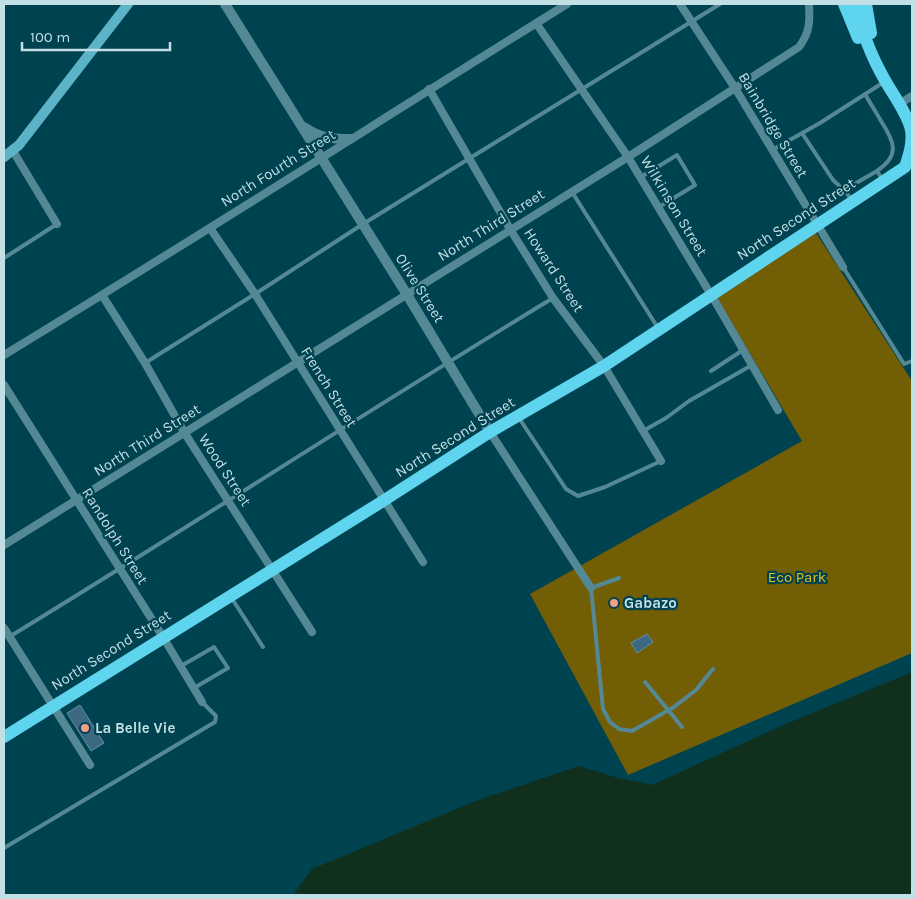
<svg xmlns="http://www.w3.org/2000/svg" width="916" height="899" viewBox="0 0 916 899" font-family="Karla,sans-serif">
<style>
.green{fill:#715e05}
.water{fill:#10301d}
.building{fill:#3c6881;stroke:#618ea8}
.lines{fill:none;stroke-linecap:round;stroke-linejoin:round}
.service{stroke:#548895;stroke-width:4}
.minor{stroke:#548895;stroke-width:8}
.tertiary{stroke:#548895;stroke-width:10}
.secondary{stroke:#5cb3c7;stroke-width:10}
.primary{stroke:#5fd4ee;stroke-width:12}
.poi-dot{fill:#f49e88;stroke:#004350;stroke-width:2}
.labels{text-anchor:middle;stroke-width:4.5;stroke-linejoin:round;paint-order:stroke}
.street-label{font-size:15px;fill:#c3dfe6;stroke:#004350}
.park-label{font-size:15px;fill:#e3c024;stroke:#004350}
.poi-label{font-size:15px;font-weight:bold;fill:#c3dfe6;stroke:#004350;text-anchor:start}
</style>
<rect width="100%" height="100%" fill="#004350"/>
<!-- green -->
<path class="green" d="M 816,233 L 912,381 L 912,653 L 628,775 L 530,594 L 802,441 L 716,296 Z"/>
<!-- water -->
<path class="water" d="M 912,672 L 912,895 L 293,895 L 312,869 L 478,800 L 579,766 L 618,778 L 652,785 L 781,726 Z"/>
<!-- building -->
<path class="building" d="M 647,634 L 653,642 L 637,653 L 631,643 Z
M 80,705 L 104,743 L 91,751 L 67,713 Z"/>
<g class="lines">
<!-- service -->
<path class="service" d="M 865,94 C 870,103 876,112 881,121 C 894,141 901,155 877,171
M 802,133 L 833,180 L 846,192 L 851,199
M 772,150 L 820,123 L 884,82
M 641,177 L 677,155 L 695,185 L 659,207
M 844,190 L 877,171 L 882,179
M 572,192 L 658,328
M 4,258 L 57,224
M 843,267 L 904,364 L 912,361
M 145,363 L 255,294 L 363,224 L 720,4
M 711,371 L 743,350
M 519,418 L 566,489 L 578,496 L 605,487 L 661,461
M 643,431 L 666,418 L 689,401 L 752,365
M 619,578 L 591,588 L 603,709 L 610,722 L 619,729 L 632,731 L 674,707 L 696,690 L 713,669
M 231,597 L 263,647
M 9,637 C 191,526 370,409 553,298
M 181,666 L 214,647 L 228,668 L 194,688
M 645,682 L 682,727
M 4,848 L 215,722 L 216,716 L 202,702"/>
<!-- minor -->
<path class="minor" d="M 680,4 L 735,88 L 843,267
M 536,23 L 628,157 L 716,303 L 778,410
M 429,89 L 510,229 L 553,298 L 604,366 L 661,461
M 899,104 L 912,96
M 13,151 L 57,224
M 210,228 L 255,294 L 423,562
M 102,295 L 145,363 L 184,432 L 312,632
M 4,355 C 193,240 379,121 567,4
M 4,385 L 163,637 L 202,702
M 490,432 L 591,588
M 4,545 L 628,157 L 799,47 C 810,32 810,22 809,4
M 4,628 L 90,765"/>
<!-- tertiary -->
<path class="tertiary" d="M 225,4 L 406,293 L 490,432
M 304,127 C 320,138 332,139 350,139"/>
<!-- secondary -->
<path class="secondary" d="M 4,157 L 19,145 L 128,4"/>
<!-- primary -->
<path class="primary" d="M 844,4 L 858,38
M 866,4 L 871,33
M 4,737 L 383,501 L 490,432 L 604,366 L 905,167 C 909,155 913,143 911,130 C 908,115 894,96 886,82 C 872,58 861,31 857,4"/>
</g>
<!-- markers -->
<g class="poi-dot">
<circle cx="614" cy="603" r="5"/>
<circle cx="85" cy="728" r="5"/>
</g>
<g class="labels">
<!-- street labels -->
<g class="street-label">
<text transform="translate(773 125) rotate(59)" y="5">Bainbridge Street</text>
<text transform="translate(278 168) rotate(-32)" y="5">North Fourth Street</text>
<text transform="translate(674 206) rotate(59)" y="5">Wilkinson Street</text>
<text transform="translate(796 219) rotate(-33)" y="5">North Second Street</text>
<text transform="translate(491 225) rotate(-32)" y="5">North Third Street</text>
<text transform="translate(554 270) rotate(57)" y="5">Howard Street</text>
<text transform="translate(420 288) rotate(58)" y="5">Olive Street</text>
<text transform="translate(329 387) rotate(58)" y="5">French Street</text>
<text transform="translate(455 437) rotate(-32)" y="5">North Second Street</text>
<text transform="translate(147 440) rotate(-32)" y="5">North Third Street</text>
<text transform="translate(225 470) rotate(57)" y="5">Wood Street</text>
<text transform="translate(115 536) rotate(58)" y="5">Randolph Street</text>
<text transform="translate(111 650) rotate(-32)" y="5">North Second Street</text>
</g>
<!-- park labels -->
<g class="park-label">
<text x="797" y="582">Eco Park</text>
</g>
<!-- poi labels -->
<g class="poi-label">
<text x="624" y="608">Gabazo</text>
<text x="95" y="733">La Belle Vie</text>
</g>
</g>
<!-- border -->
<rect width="916" height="899" fill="none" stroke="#c3dfe6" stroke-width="10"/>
<!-- scale -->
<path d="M22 42v8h148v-8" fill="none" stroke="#c3dfe6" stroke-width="2.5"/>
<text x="30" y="42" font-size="15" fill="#c3dfe6" stroke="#004350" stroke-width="4" paint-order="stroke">100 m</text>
</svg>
